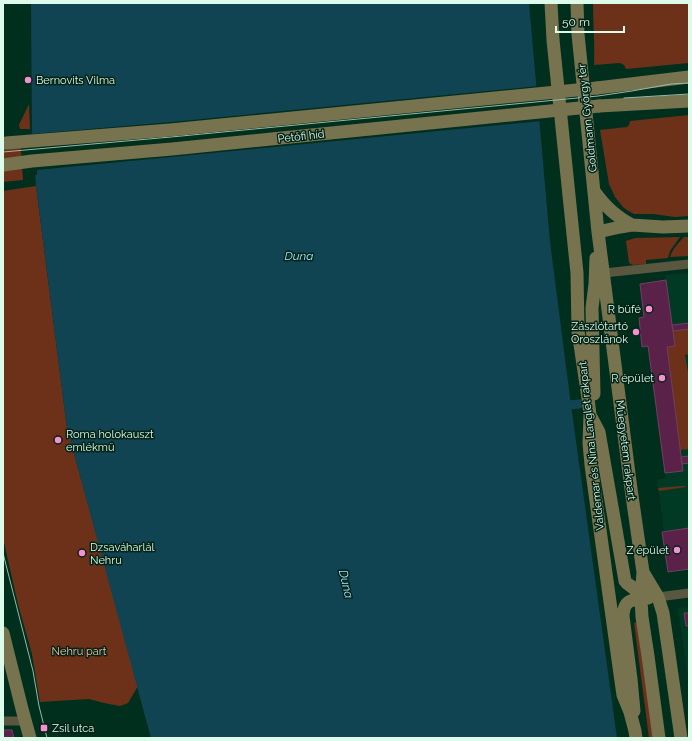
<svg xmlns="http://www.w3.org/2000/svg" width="692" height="741" viewBox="0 0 692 741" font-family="Raleway,sans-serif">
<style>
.built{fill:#003924}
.green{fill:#6d3119}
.water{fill:#104453}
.pier{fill:#002f1d}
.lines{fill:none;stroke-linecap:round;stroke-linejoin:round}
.canal{stroke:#104453;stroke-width:9}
.building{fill:#5b2249;stroke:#6e405d}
.street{stroke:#5a5741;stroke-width:9}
.secondary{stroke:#77734f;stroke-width:13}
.tram{stroke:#96b9a8;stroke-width:1}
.secondary-bridge{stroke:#77734f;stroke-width:13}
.poi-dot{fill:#f590d1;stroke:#032316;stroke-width:1.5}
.labels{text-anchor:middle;stroke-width:3;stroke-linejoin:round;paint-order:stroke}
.poi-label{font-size:11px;fill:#ddfbeb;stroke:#032316;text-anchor:start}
.street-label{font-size:11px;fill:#ddfbeb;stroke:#032316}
.park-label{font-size:11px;fill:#f8bca5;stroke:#032316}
.water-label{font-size:12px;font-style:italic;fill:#a1e6fe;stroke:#032316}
</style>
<rect width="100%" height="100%" fill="#002f1d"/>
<!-- built -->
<path class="built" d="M 689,273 L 689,569 L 668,572 L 662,532 L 664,531 L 657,480 L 666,478 L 648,346 L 642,347 L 639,318 L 644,317 L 640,284 L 666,280 L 665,275 Z
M 689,607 L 689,686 L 678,608 Z"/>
<!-- green -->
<path class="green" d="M 593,3 L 689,3 L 689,63 L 626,69 L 624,65 L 620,63 L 594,65 C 595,44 593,24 593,3 Z
M 29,104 L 30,129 L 20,129 L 19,125 Z
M 689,115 L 689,216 L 675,217 L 653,214 L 634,214 L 627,210 L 623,207 L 615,197 L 609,184 L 600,130 L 627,127 L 629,125 L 630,121 Z
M 20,136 L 23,180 L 3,182 L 3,137 Z
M 36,186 L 67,428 L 138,686 L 128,703 L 120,706 L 104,703 L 89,699 L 40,702 L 32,654 L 18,604 L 3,538 L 3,191 Z
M 680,237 L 670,251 L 668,258 L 646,260 L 646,264 L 633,265 L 629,263 L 626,241 L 635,238 Z
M 684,237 L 689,237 L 689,256 L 670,257 C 672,250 679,242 684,237 Z
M 689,329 L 689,354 L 685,355 L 688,372 L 689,372 L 689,449 L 680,450 L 667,347 L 673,331 Z
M 681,486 L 685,486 L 686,487 L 659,491 L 658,488 Z
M 637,622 L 653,738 L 649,738 L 634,623 Z"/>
<!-- water -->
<path class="water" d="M 31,3 L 529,3 L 550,242 L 571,405 L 617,738 L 151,738 L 67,428 L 36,186 L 32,131 Z"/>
<!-- pier -->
<path class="pier" d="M 538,86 L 542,121 L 37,170 L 37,175 L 33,175 L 30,131 L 31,134 L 171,122 Z"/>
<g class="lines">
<!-- canal -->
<path class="canal" d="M 560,406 L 579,404"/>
</g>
<!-- building -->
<path class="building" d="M 666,280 L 675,346 L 667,347 L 683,471 L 665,473 L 648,346 L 642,347 L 639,318 L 644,317 L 640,284 Z
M 689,323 L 689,329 L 673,331 L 672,325 Z
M 689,456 L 689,463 L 682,464 L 681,457 Z
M 689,528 L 689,569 L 668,572 L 662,532 Z
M 684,613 L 689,613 L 689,626 L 686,626 Z
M 3,730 L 12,730 L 14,738 L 3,738 Z"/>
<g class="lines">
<!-- street -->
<path class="street" d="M 604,273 L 689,264
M 658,597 L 689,593
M 3,721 L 25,721"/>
<!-- secondary -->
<path class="secondary" d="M 551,3 L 553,40 L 577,273 L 578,331 L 588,398 L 590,415 L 589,443 L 591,465 L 620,674 L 623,695 L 630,712 L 635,731 L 636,738
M 577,3 L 578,34 L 598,232 L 631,489 L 643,572 L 641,599 L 642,617 L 648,656 L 659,738
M 597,88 L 689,77
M 599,106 L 689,101
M 594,191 C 605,206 615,216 632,225
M 598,232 L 620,227 L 632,225 L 663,227 L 689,226
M 594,394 L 592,308 L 595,284 L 596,258
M 590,415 L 599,432 L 625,581 C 628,586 632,585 635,590 C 638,592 639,596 641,599
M 643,572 L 658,597 L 663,613 L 669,654 L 681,738
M 3,633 L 22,709 L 30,738
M 634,711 L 631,679 L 623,616 C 624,598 633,600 648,598"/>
<!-- tram -->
<path class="tram" d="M 624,98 L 689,94
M 3,152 L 171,137 L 598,96 L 632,91 L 671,84 L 689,83
M 3,553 L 33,671 L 39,706 L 47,738"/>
<!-- secondary-bridge -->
<path class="secondary-bridge" d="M 6,143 L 170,130 L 597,88
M 3,165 L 32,161 L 172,149 L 599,106"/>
</g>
<!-- markers -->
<g class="poi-dot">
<circle cx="28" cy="80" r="4"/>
<circle cx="649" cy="309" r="4"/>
<circle cx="636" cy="332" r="4"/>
<circle cx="662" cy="378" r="4"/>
<circle cx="58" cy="440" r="4"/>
<circle cx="677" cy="550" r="4"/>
<circle cx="82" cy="553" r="4"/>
<rect x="40" y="724" width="8" height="8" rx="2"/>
</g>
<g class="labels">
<!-- poi labels -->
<g class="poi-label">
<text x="36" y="84">Bernovits Vilma</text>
<text x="641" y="313" text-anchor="end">R büfé</text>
<text x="628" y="330" text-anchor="end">Zászlótartó<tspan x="628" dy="13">Oroszlánok</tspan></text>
<text x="654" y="382" text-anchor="end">R épület</text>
<text x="66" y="438">Roma holokauszt<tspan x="66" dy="13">emlékmű</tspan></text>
<text x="90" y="551">Dzsaváharlál<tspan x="90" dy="13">Nehru</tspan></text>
<text x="669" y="554" text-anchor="end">Z épület</text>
<text x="52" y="732">Zsil utca</text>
</g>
<!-- street labels -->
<g class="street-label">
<text transform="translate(587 118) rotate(-96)" y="4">Goldmann György tér</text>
<text transform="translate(301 136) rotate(-6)" y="4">Petőfi híd</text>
<text transform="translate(591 446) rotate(-96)" y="4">Valdemar és Nina Langlet rakpart</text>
<text transform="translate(626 450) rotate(83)" y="4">Műegyetem rakpart</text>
</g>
<!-- park labels -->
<g class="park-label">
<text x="79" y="655">Nehru part</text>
</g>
<!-- water labels -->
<g class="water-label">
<text x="299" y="260">Duna</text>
<text transform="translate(346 584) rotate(77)" y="4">Duna</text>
</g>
</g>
<!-- border -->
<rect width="692" height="741" fill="none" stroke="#ddfbeb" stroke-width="8"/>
<!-- scale -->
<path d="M556 26v6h68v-6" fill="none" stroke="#ddfbeb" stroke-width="2"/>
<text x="562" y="26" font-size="12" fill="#ddfbeb" stroke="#032316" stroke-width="3" paint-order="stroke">50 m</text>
</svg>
